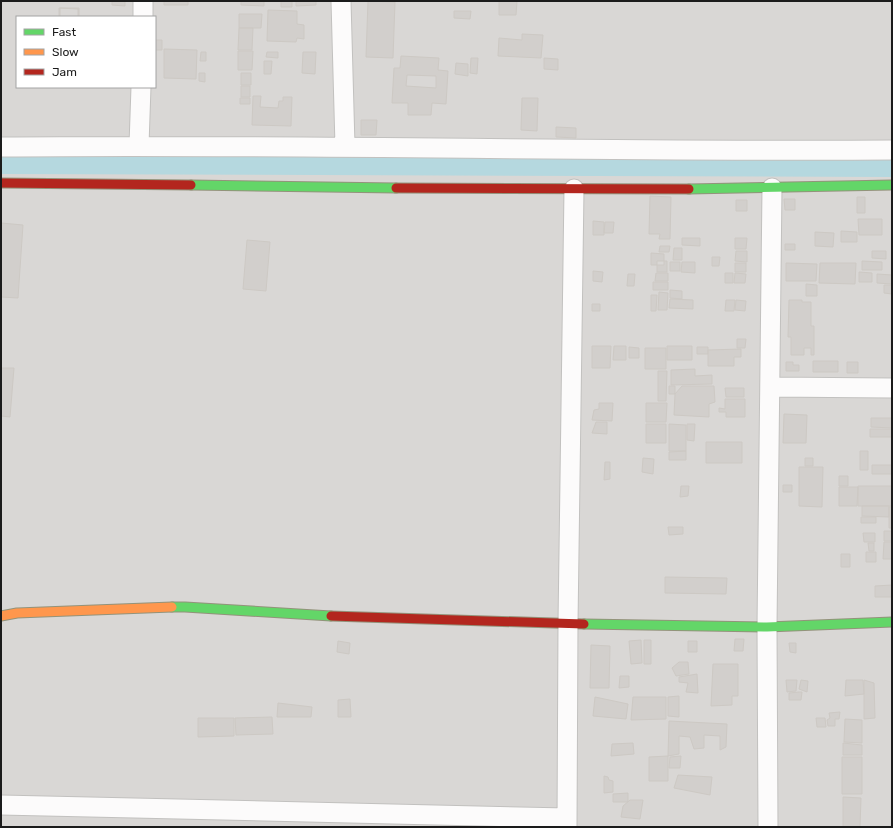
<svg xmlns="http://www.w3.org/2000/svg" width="893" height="828" viewBox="0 0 893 828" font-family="Rubik,sans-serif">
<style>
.residential{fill:#d9d7d5;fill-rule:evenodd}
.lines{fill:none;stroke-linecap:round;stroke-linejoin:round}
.canal{stroke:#b5d8df;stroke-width:18}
.building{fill:#d2cfcc;stroke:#cdc9c4;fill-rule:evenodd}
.street-casing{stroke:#c2c1bf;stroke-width:21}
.fast-casing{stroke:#93937b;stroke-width:11}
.slow-casing{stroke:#93937b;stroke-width:11}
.jam-casing{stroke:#93937b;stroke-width:11}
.street{stroke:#fcfbfb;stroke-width:19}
.fast{stroke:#63d668;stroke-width:9}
.slow{stroke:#ff974d;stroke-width:9}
.jam{stroke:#b3261e;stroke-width:9}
</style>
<rect width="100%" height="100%" fill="#eae7e3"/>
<!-- residential -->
<path class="residential" d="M 1,1 L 892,1 L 892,827 L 1,827 ZM 17,17 L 155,17 L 155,87 L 17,87 Z"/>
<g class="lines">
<!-- canal -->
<path class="canal" d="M 1,165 L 892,168"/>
</g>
<!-- building -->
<path class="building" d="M 112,1 L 125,1 L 125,6 L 112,5 Z
M 164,1 L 188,1 L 188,5 L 164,5 Z
M 241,1 L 264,1 L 264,6 L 241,5 Z
M 281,1 L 292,1 L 292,7 L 281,7 Z
M 296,1 L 316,1 L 316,5 L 296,6 Z
M 368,1 L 395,2 L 393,58 L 366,57 Z
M 499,1 L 517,1 L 516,15 L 499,15 Z
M 59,8 L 78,9 L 78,17 L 59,17 Z
M 60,8 L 79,8 L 79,17 L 60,17 Z
M 268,10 L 297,11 L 297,24 L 304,25 L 304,39 L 297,38 L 296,42 L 267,41 Z
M 454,11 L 471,11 L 470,19 L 454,18 Z
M 239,14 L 262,14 L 261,28 L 239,28 Z
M 239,28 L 253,28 L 252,50 L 238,50 Z
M 522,34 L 543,35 L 541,58 L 498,56 L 499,38 L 522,40 Z
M 155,40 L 162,40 L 162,50 L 155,50 Z
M 164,49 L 197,50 L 196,79 L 164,78 Z
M 238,51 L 253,51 L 252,70 L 238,70 Z
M 201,52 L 206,52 L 206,61 L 200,61 Z
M 267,52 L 278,52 L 278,58 L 266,57 Z
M 303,52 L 316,52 L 315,74 L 302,73 Z
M 401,56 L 439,58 L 438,70 L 448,71 L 446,104 L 432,103 L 431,115 L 408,115 L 408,103 L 392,103 L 394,68 L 400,68 ZM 407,75 L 436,76 L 436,88 L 406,86 Z
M 471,58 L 478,58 L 477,74 L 470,73 Z
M 544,58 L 558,59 L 558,70 L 544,69 Z
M 264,61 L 272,61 L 271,74 L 264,74 Z
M 456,63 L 468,64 L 468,76 L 455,74 Z
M 199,73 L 205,73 L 205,82 L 199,81 Z
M 241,73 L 251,73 L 251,85 L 241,85 Z
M 241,86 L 250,86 L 250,97 L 241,97 Z
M 253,96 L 261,96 L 260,107 L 278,108 L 279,101 L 283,101 L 283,97 L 292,97 L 291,126 L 252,125 Z
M 240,98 L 250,98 L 250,104 L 240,104 Z
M 522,98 L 538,98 L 537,131 L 521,130 Z
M 361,120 L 377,120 L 376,135 L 361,135 Z
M 556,127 L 576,128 L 576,138 L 556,137 Z
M 650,196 L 671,197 L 670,239 L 659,239 L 660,234 L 649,234 Z
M 857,197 L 865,197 L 865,213 L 857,213 Z
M 784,199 L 795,199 L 795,210 L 785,210 Z
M 736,200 L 747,200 L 747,211 L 736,211 Z
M 858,219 L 882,219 L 882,235 L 859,235 Z
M 593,221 L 604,222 L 604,235 L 593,235 Z
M 605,222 L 614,222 L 613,233 L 604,233 Z
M 1,223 L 23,225 L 18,298 L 1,297 Z
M 841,231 L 857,232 L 857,242 L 841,242 Z
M 815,232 L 834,233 L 833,247 L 815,246 Z
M 682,238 L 700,238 L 700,246 L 682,245 Z
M 735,238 L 747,238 L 746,249 L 735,249 Z
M 247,240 L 270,242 L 266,291 L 243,289 Z
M 785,244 L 795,244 L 795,250 L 785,250 Z
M 660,246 L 670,246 L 669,252 L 659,252 Z
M 674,248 L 682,248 L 682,260 L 673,260 Z
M 736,251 L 747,251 L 747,262 L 735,261 Z
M 872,251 L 886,251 L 886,259 L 872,258 Z
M 651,253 L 664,254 L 664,265 L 651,265 Z
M 712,257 L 720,257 L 719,266 L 712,266 Z
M 657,261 L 667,261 L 667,272 L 657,272 Z
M 862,261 L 882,262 L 882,270 L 862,270 Z
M 670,262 L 680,262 L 680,271 L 670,271 Z
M 682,262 L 695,262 L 695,273 L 681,272 Z
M 735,263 L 746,263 L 746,272 L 735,272 Z
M 786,263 L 817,264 L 816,281 L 786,281 Z
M 820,263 L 856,263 L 855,284 L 819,283 Z
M 593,271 L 603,272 L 602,282 L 593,281 Z
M 859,272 L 872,273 L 872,282 L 859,282 Z
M 656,273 L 668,273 L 668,281 L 655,281 Z
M 725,273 L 733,273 L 733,283 L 725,283 Z
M 735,273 L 746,274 L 745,283 L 734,283 Z
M 628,274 L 635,274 L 634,286 L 627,286 Z
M 877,274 L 892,275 L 892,284 L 877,283 Z
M 653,282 L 668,282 L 668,290 L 653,290 Z
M 806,284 L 817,285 L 817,296 L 806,296 Z
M 884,285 L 892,285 L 892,294 L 884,293 Z
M 670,290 L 682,291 L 682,299 L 670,298 Z
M 659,292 L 668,293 L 667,310 L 658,310 Z
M 651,295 L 657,295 L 656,311 L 651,311 Z
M 670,299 L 693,300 L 693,309 L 669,308 Z
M 726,300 L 735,300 L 734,311 L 725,311 Z
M 736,300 L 746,301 L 745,311 L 735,310 Z
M 789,300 L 802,300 L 802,302 L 811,302 L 811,326 L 814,326 L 814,355 L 811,355 L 811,348 L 804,348 L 804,355 L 791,355 L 791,337 L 788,337 Z
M 592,304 L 600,304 L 600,311 L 592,311 Z
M 737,339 L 746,339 L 745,348 L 737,348 Z
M 592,346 L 611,346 L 610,368 L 592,368 Z
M 614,346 L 626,346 L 626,360 L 613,360 Z
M 667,346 L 692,346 L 692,360 L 667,360 Z
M 629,347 L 639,348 L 639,358 L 629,358 Z
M 697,347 L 708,347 L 708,354 L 697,354 Z
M 645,348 L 666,348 L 666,369 L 645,369 Z
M 741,349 L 741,357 L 734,357 L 734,366 L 708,366 L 708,350 Z
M 813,361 L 838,361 L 838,372 L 813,372 Z
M 786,362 L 793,362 L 793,365 L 799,365 L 799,371 L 786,371 Z
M 847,362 L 858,362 L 858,373 L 847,373 Z
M 1,368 L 14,368 L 10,417 L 1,416 Z
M 695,369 L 695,376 L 712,375 L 712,384 L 671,385 L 671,370 Z
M 658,371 L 667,371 L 666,401 L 658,401 Z
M 669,386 L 675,386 L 675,394 L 669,394 Z
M 682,386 L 714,386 L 715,402 L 709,404 L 709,417 L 674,415 L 675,394 Z
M 725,388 L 744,388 L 744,397 L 726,397 Z
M 725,399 L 745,399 L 745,417 L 726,417 L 726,412 L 719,412 L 719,408 L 725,409 Z
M 599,403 L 613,403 L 612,421 L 592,420 L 594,410 L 599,409 Z
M 646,403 L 667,403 L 666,422 L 646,422 Z
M 784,414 L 807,415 L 806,443 L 783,443 Z
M 871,418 L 892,418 L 892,428 L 871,427 Z
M 596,422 L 607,422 L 607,434 L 592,433 Z
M 646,424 L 666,424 L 666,443 L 646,443 Z
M 669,424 L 686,425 L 686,451 L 669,451 Z
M 687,424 L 695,424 L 694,441 L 687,440 Z
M 870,429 L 892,429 L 892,437 L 870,437 Z
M 706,442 L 742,442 L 742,463 L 706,463 Z
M 686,451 L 686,460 L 669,460 L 669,452 Z
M 860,451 L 868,451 L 868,470 L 860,470 Z
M 643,458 L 654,459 L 653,474 L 642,472 Z
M 805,458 L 813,458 L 813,466 L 805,466 Z
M 605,462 L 610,462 L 610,479 L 604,480 Z
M 872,465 L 892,465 L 892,474 L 872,474 Z
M 799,467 L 823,467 L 822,507 L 799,506 Z
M 839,476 L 848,476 L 848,486 L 839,486 Z
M 783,485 L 792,485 L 792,492 L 783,492 Z
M 681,486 L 689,486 L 688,496 L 680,497 Z
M 858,486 L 892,486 L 892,506 L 858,506 Z
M 839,487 L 858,487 L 857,506 L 839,506 Z
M 862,506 L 889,506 L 889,517 L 862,516 Z
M 889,507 L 892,507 L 892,528 L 889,528 Z
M 861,517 L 876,517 L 876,523 L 861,523 Z
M 668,527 L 683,527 L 683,534 L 669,535 Z
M 884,531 L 892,531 L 892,541 L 884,541 Z
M 863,533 L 875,533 L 875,542 L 864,542 Z
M 884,542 L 892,542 L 892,559 L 883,559 Z
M 868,543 L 874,543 L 874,551 L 869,551 Z
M 866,552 L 876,552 L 876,562 L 866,562 Z
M 841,554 L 850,554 L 850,567 L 841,567 Z
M 665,577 L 727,578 L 726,594 L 665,593 Z
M 892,585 L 892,597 L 875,597 L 875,586 Z
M 735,639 L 744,639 L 743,651 L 734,651 Z
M 641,640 L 642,663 L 631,664 L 629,641 Z
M 644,640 L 651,640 L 651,664 L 644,664 Z
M 338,641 L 350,643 L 349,654 L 337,652 Z
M 688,641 L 697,641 L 697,652 L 688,652 Z
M 789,643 L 796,643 L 796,653 L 790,652 Z
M 591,645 L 610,646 L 609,688 L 590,688 Z
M 679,662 L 688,662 L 689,674 L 676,676 L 672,668 Z
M 713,664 L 738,664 L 738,696 L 732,696 L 732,705 L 711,706 Z
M 697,674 L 698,693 L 686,692 L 688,683 L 679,682 L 679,677 Z
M 620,676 L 629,676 L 629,687 L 619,688 Z
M 786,680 L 797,680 L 796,691 L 787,692 Z
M 801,680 L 808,681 L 807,692 L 799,689 Z
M 846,680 L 863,680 L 864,694 L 845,696 Z
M 864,680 L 874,683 L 875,718 L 864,719 Z
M 799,692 L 802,692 L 801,700 L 789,700 L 789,693 Z
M 679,696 L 679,717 L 668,716 L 668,697 Z
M 595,697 L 628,704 L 626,719 L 593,716 Z
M 633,697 L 666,697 L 666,719 L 631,720 Z
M 350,699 L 351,717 L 338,717 L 338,700 Z
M 278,703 L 312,707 L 311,717 L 277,717 Z
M 840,712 L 839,719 L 835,719 L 835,726 L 828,726 L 827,720 L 830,718 L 829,713 Z
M 272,717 L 273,734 L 236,735 L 235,718 Z
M 198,718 L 234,718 L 234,736 L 198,737 Z
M 816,718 L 825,718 L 826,727 L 817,727 Z
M 845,719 L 862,720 L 862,743 L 844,742 Z
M 669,721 L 727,724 L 726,747 L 720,750 L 720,736 L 704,735 L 704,748 L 694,749 L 690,737 L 679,736 L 679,754 L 668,756 Z
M 633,743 L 634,754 L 611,756 L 612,744 Z
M 843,743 L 862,745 L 862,755 L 843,755 Z
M 668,756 L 668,781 L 649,781 L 649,757 Z
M 681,756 L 680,768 L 669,768 L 670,757 Z
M 842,757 L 862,757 L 862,794 L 842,794 Z
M 678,775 L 712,777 L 710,795 L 674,788 Z
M 604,776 L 608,777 L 609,780 L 613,781 L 613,792 L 604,793 Z
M 628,793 L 628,802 L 613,802 L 613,794 Z
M 843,797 L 861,798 L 860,827 L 843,827 Z
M 630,800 L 643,800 L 640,819 L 621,817 L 623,806 Z"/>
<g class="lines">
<!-- street casing -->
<g class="street-casing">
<path id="street" d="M 341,1 L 345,146
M 143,17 L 143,1
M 139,145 L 141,87
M 1,147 C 298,144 595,152 892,150
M 770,387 L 892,388
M 1,805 L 567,818
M 567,827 L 568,624 L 574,189
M 768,827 L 767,627 L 772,188"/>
</g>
<!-- fast casing -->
<g class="fast-casing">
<path id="fast" d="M 191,185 L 396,188
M 689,189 L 892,185
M 172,607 L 185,607 L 331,616
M 584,624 L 767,627 L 892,622"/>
</g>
<!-- slow casing -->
<g class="slow-casing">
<path id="slow" d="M 1,616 L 17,613 L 172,607"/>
</g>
<!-- jam casing -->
<g class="jam-casing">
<path id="jam" d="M 1,183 L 191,185
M 396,188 L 689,189
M 331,616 L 584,624"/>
</g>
<!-- street -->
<use href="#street" class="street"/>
<!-- fast -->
<use href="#fast" class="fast"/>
<!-- slow -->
<use href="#slow" class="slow"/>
<!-- jam -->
<use href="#jam" class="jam"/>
</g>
<!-- border -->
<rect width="893" height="828" fill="none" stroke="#1b1b1b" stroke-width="4"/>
<!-- legend -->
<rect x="16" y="16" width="140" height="72" fill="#ffffff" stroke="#a4a4a4"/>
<rect x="24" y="29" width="20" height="6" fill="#63d668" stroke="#a4a4a4"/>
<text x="52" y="36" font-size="12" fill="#1b1b1b">Fast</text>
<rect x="24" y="49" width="20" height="6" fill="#ff974d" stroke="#a4a4a4"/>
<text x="52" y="56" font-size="12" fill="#1b1b1b">Slow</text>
<rect x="24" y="69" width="20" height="6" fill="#b3261e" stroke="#a4a4a4"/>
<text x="52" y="76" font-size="12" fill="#1b1b1b">Jam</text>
</svg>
